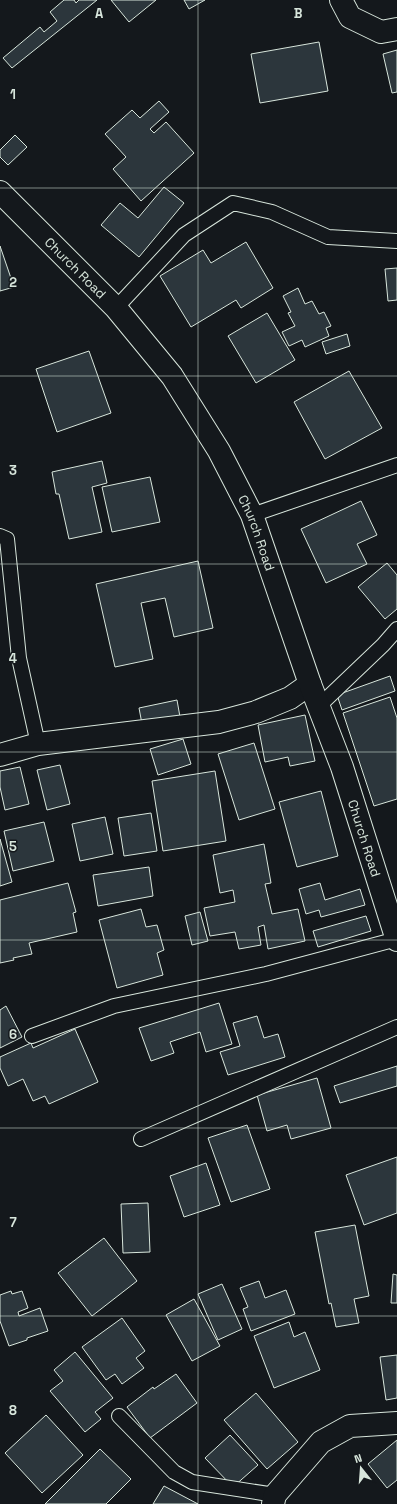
<svg xmlns="http://www.w3.org/2000/svg" width="397" height="1504" viewBox="0 0 397 1504" font-family="'Space Grotesk',sans-serif">
<style>
.building{fill:#2c363c;stroke:#d8e6dc}
.lines{fill:none;stroke-linecap:round;stroke-linejoin:round}
.service-casing{stroke:#d8e6dc;stroke-width:16}
.minor-casing{stroke:#d8e6dc;stroke-width:24}
.tertiary-casing{stroke:#d8e6dc;stroke-width:24}
.service{stroke:#14181c;stroke-width:14}
.minor{stroke:#14181c;stroke-width:22}
.tertiary{stroke:#14181c;stroke-width:22}
.grid{fill:none;stroke:#d8e6dc;stroke-width:1;stroke-opacity:0.55}
.labels{text-anchor:middle;stroke-width:3;stroke-linejoin:round;paint-order:stroke}
.street-label{font-size:13px;fill:#d8e6dc;stroke:#14181c}
.grid-label{font-size:13px;text-anchor:middle;font-weight:bold;fill:#d8e6dc;stroke:#14181c;stroke-width:3;stroke-linejoin:round;paint-order:stroke}
</style>
<rect width="100%" height="100%" fill="#14181c"/>
<!-- building -->
<path class="building" d="M 64,0 L 74,0 L 76,3 L 79,0 L 97,0 L 12,68 L 3,58 L 40,27 L 44,32 L 57,21 L 50,12 Z
M 111,0 L 156,0 L 129,22 Z
M 184,0 L 205,0 L 189,9 Z
M 319,42 L 328,91 L 260,103 L 251,54 Z
M 397,50 L 397,92 L 392,93 L 383,54 Z
M 159,101 L 169,112 L 150,129 L 154,133 L 166,122 L 194,153 L 141,201 L 113,169 L 126,157 L 105,134 L 132,110 L 140,118 Z
M 15,135 L 27,147 L 8,165 L 0,157 L 0,150 Z
M 164,187 L 184,203 L 139,257 L 101,225 L 120,203 L 138,218 Z
M 246,242 L 273,288 L 241,308 L 236,300 L 191,327 L 160,276 L 203,250 L 211,263 Z
M 0,246 L 14,287 L 0,291 Z
M 397,268 L 397,300 L 388,301 L 385,269 Z
M 298,288 L 305,304 L 312,301 L 319,314 L 324,312 L 331,326 L 326,328 L 329,336 L 305,347 L 302,340 L 289,346 L 282,332 L 295,326 L 288,313 L 291,312 L 283,296 Z
M 267,313 L 295,360 L 256,383 L 228,336 Z
M 347,334 L 350,346 L 326,354 L 322,342 Z
M 89,351 L 111,413 L 57,432 L 36,369 Z
M 349,371 L 382,428 L 325,459 L 294,402 Z
M 102,461 L 107,483 L 92,487 L 102,532 L 69,539 L 59,494 L 56,494 L 52,472 Z
M 150,477 L 160,522 L 112,532 L 102,487 Z
M 361,501 L 377,535 L 357,544 L 367,564 L 326,583 L 301,529 Z
M 198,561 L 213,628 L 174,637 L 165,598 L 141,603 L 153,659 L 115,667 L 96,584 Z
M 387,563 L 397,575 L 397,609 L 385,619 L 358,587 Z
M 390,676 L 395,691 L 342,710 L 337,695 Z
M 390,697 L 397,718 L 397,799 L 374,806 L 343,713 Z
M 177,700 L 180,717 L 142,724 L 139,708 Z
M 305,715 L 315,761 L 290,766 L 288,757 L 265,762 L 258,725 Z
M 183,739 L 191,764 L 158,775 L 150,749 Z
M 254,743 L 275,809 L 239,820 L 218,754 Z
M 60,765 L 70,804 L 47,810 L 37,770 Z
M 20,767 L 29,804 L 5,810 L 0,787 L 0,771 Z
M 215,771 L 226,841 L 163,851 L 152,781 Z
M 321,791 L 338,856 L 297,867 L 279,802 Z
M 151,813 L 157,851 L 124,856 L 118,818 Z
M 105,817 L 113,854 L 80,861 L 72,824 Z
M 44,822 L 54,861 L 13,871 L 4,831 Z
M 0,839 L 12,882 L 0,886 Z
M 264,844 L 271,883 L 265,884 L 272,914 L 298,909 L 305,941 L 268,949 L 264,925 L 258,927 L 261,945 L 239,949 L 235,932 L 210,936 L 204,908 L 235,902 L 233,890 L 220,893 L 213,855 Z
M 149,867 L 153,896 L 98,906 L 93,875 Z
M 68,883 L 76,912 L 73,913 L 77,932 L 29,943 L 32,954 L 13,958 L 14,960 L 0,963 L 0,900 Z
M 320,883 L 325,900 L 360,889 L 365,905 L 321,917 L 319,910 L 306,914 L 299,889 Z
M 141,909 L 146,927 L 157,925 L 164,950 L 157,953 L 163,975 L 117,988 L 99,920 Z
M 200,912 L 208,941 L 192,945 L 185,916 Z
M 366,916 L 371,931 L 318,947 L 313,931 Z
M 219,1003 L 232,1044 L 206,1052 L 200,1032 L 170,1042 L 174,1053 L 151,1061 L 139,1028 Z
M 6,1006 L 22,1037 L 0,1048 L 0,1010 Z
M 257,1016 L 264,1038 L 278,1034 L 285,1057 L 228,1075 L 220,1052 L 240,1046 L 233,1023 Z
M 75,1029 L 98,1082 L 49,1104 L 45,1096 L 33,1101 L 23,1079 L 8,1086 L 0,1068 L 0,1057 L 31,1043 L 33,1048 Z
M 397,1066 L 397,1086 L 340,1103 L 334,1086 Z
M 317,1078 L 331,1128 L 291,1139 L 287,1125 L 267,1131 L 257,1095 Z
M 247,1125 L 270,1189 L 231,1202 L 208,1138 Z
M 397,1157 L 397,1213 L 364,1225 L 346,1175 Z
M 206,1163 L 220,1205 L 184,1217 L 170,1176 Z
M 148,1203 L 150,1252 L 123,1253 L 121,1204 Z
M 355,1225 L 369,1296 L 354,1299 L 359,1323 L 336,1327 L 331,1303 L 329,1304 L 315,1232 Z
M 104,1238 L 137,1281 L 92,1316 L 58,1273 Z
M 393,1274 L 397,1275 L 397,1303 L 391,1303 Z
M 259,1281 L 265,1298 L 286,1290 L 295,1314 L 251,1331 L 243,1309 L 248,1307 L 240,1288 Z
M 222,1284 L 242,1329 L 218,1340 L 198,1294 Z
M 11,1291 L 12,1294 L 22,1291 L 28,1308 L 18,1312 L 19,1316 L 40,1308 L 48,1331 L 27,1338 L 27,1340 L 9,1346 L 0,1321 L 0,1295 Z
M 194,1299 L 220,1346 L 192,1361 L 166,1315 Z
M 122,1318 L 145,1351 L 136,1358 L 144,1368 L 122,1384 L 115,1374 L 106,1380 L 82,1347 Z
M 289,1322 L 294,1337 L 305,1332 L 320,1370 L 274,1388 L 254,1336 Z
M 75,1352 L 113,1398 L 95,1412 L 101,1419 L 85,1432 L 50,1391 L 63,1381 L 54,1370 Z
M 397,1355 L 397,1398 L 386,1400 L 380,1357 Z
M 176,1374 L 197,1403 L 150,1438 L 127,1407 L 153,1387 L 154,1389 Z
M 256,1393 L 298,1442 L 267,1469 L 224,1420 Z
M 46,1415 L 83,1455 L 42,1493 L 5,1453 Z
M 230,1435 L 258,1465 L 233,1487 L 205,1458 Z
M 397,1440 L 397,1480 L 387,1488 L 368,1464 Z
M 100,1449 L 131,1479 L 106,1504 L 45,1504 Z
M 164,1486 L 198,1504 L 153,1504 Z"/>
<g class="lines">
<!-- service casing -->
<g class="service-casing">
<path id="service" d="M 116,308 L 184,235 L 233,203 L 272,212 L 328,237 L 397,241
M 252,515 L 397,465
M 0,536 L 7,539 L 19,658 L 38,744
M 319,706 L 383,645 L 397,629
M 32,1036 L 114,1006 L 266,974 L 397,939
M 141,1139 L 397,1027
M 119,1416 L 174,1472 L 192,1482 L 275,1495"/>
</g>
<!-- minor casing -->
<g class="minor-casing">
<path id="minor" d="M 341,0 L 350,17 L 381,32 L 397,29
M 0,755 L 38,744 L 219,722 L 256,712 L 290,698 L 310,684
M 273,1504 L 275,1495 L 321,1442 L 350,1426 L 397,1423"/>
</g>
<!-- tertiary casing -->
<g class="tertiary-casing">
<g id="tertiary">
<path id="s1" d="M 0,192 L 116,308 L 172,376 L 219,451 L 252,515 L 310,684 L 342,767 L 397,940"/>
</g>
</g>
<!-- service -->
<use href="#service" class="service"/>
<!-- minor -->
<use href="#minor" class="minor"/>
<!-- tertiary -->
<use href="#tertiary" class="tertiary"/>
</g>
<!-- grid -->
<path class="grid" d="M 198,0 L 198,1504M 0,188 L 397,188M 0,376 L 397,376M 0,564 L 397,564M 0,752 L 397,752M 0,940 L 397,940M 0,1128 L 397,1128M 0,1316 L 397,1316"/>
<g class="labels">
<!-- street labels -->
<g class="street-label">
<text dy="5" stroke="none"><textPath href="#s1" startOffset="107">Church Road</textPath></text>
<text dy="5" stroke="none"><textPath href="#s1" startOffset="431">Church Road</textPath></text>
<text dy="5" stroke="none"><textPath href="#s1" startOffset="755">Church Road</textPath></text>
</g>
</g>
<g class="grid-label">
<text x="99" y="18">A</text>
<text x="298" y="18">B</text>
<text x="13" y="99">1</text>
<text x="13" y="287">2</text>
<text x="13" y="475">3</text>
<text x="13" y="663">4</text>
<text x="13" y="851">5</text>
<text x="13" y="1039">6</text>
<text x="13" y="1227">7</text>
<text x="13" y="1415">8</text>
</g>
<!-- north arrow -->
<g transform="translate(361 1468) rotate(343)" stroke="#14181c" stroke-width="3" paint-order="stroke">
<path d="M0-3L7 15L0 10L-7 15Z" fill="#d8e6dc"/>
<text y="-6" font-size="11" font-weight="bold" text-anchor="middle" fill="#d8e6dc">N</text>
</g>
</svg>
